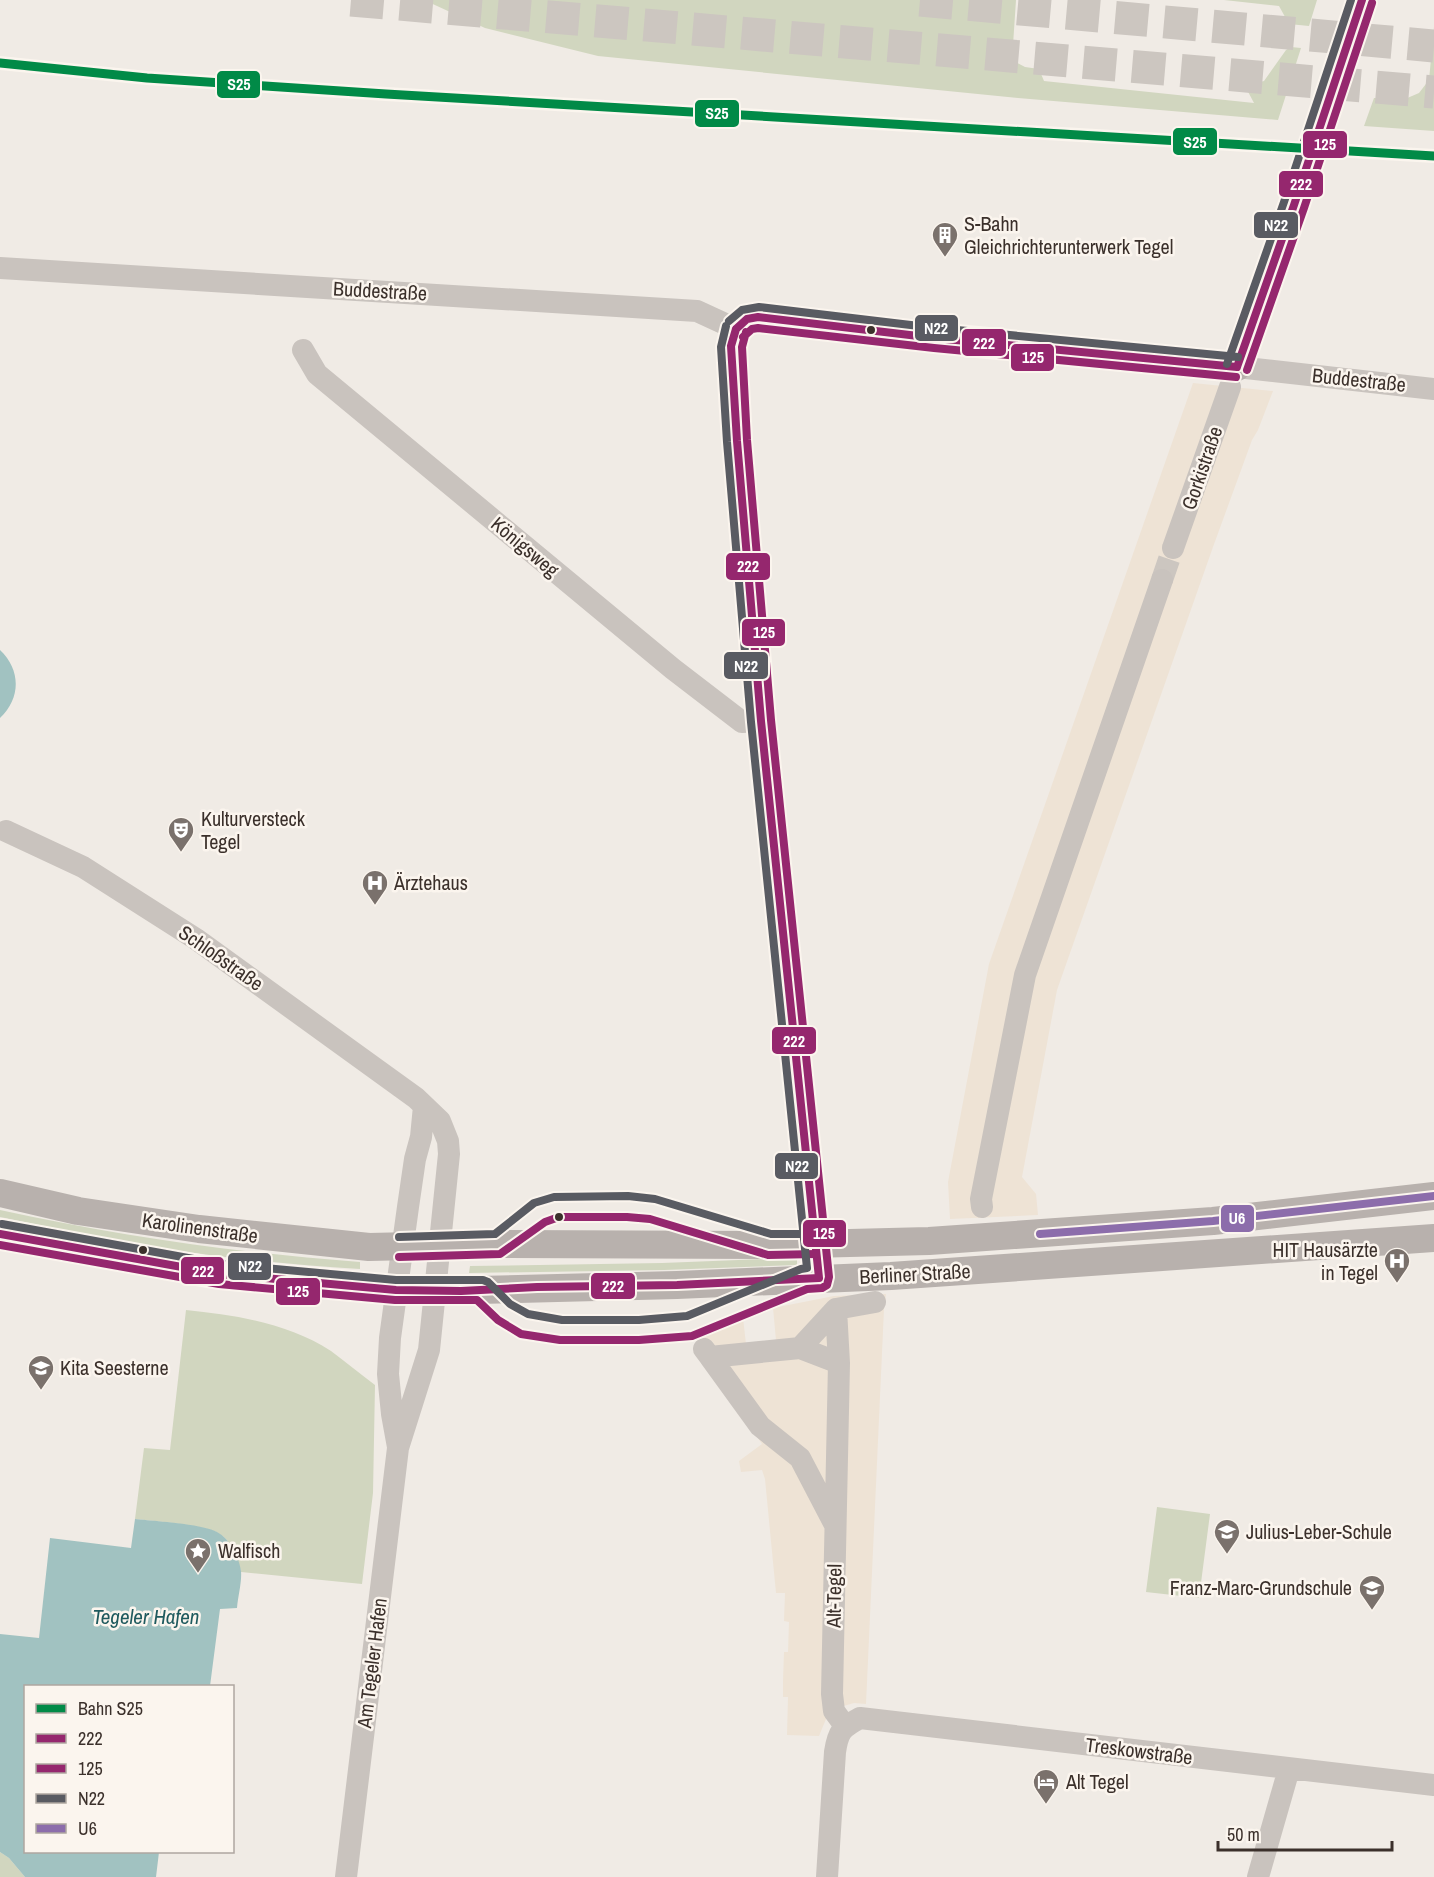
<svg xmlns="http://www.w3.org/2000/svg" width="1434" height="1877" viewBox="0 0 1434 1877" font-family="'Archivo Narrow',sans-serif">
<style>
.green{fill:#d1d6bf}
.plaza{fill:#eee3d5}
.water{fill:#a1c2c1}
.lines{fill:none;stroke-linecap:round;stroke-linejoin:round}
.minor-tunnel{stroke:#ccc6c0;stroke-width:22;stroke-dasharray:22 11;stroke-linecap:butt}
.highway-tunnel{stroke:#ccc6c0;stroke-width:33;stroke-dasharray:33 16;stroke-linecap:butt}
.minor{stroke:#c9c3be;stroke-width:22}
.major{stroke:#b8b1ad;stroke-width:28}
.bus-1-casing{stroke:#fbf5ee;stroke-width:12}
.bus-2-casing{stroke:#fbf5ee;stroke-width:12}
.bus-3-casing{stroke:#fbf5ee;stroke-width:12}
.bus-4-casing{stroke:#fbf5ee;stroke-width:12}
.bus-1{stroke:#95276e;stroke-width:8}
.bus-2{stroke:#95276e;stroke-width:8}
.bus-3{stroke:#595b62;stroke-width:8}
.bus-4{stroke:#8c6dab;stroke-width:8}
.rail-1-casing{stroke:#fbf5ee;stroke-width:14}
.rail-1{stroke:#018a47;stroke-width:9}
.bus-dot{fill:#3b302b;stroke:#fbf5ee;stroke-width:2}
.labels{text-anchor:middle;stroke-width:5;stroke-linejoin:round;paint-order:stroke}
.poi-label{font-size:20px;fill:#3b302b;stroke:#fbf5ee;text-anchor:start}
.street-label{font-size:20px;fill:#3b302b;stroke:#fbf5ee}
.water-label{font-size:21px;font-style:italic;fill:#1f5a5e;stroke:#fbf5ee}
.line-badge{stroke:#fbf5ee;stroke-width:2}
.badge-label{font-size:16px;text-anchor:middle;font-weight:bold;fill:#fff}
</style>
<rect width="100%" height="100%" fill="#f0ebe5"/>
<!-- green -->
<path class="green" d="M 424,0 L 1016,0 L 1012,60 L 1025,67 L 1039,69 L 1044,81 L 1254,103 L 1245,86 L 1264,81 L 1286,50 L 1291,47 L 1301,48 L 1278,120 L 1018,98 L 598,56 L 485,28 Z
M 1224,0 L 1317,0 L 1309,26 L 1289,24 L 1279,6 Z
M 1434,27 L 1434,131 L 1364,126 L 1374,98 L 1405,99 L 1419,93 L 1429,80 Z
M 0,1210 C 119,1236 238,1253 360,1262 L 360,1269 C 295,1265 231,1259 167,1249 C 111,1240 56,1228 0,1217 Z
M 792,1258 L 797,1260 L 797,1265 L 664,1270 L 469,1273 L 470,1266 L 662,1263 Z
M 186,1310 C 235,1315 288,1323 331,1351 C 346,1362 360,1374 375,1385 L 373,1493 L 362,1584 L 241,1572 C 237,1557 232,1541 218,1533 C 205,1525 153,1521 135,1519 L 144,1448 L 170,1450 Z
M 1157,1507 L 1210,1514 L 1199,1598 L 1146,1592 Z
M 0,1852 L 9,1858 L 25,1877 L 0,1877 Z"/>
<!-- plaza -->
<path class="plaza" d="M 1193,383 L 1273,391 L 1258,430 L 1252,440 L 1213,547 L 1057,990 L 1022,1177 L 1036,1194 L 1038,1215 L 950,1219 L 948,1182 L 989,964 Z
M 886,1294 L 884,1309 L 866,1704 L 854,1703 L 840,1707 L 826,1719 L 819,1736 L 787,1735 L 788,1697 L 783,1697 L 783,1681 L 784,1652 L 788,1652 L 789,1622 L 784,1621 L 785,1593 L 776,1593 L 765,1479 L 762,1470 L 741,1472 L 739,1461 L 762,1444 L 711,1369 L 694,1330 L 716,1323 L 743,1318 L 746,1344 L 776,1340 L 773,1308 L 834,1296 Z"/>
<!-- water -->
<path class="water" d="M 0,650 C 21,670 21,698 0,718 Z
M 135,1519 C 154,1521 203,1524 217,1532 C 230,1539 239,1557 241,1571 C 242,1582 238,1596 237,1608 L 220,1609 L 210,1686 L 26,1686 L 26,1852 L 159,1852 L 156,1877 L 25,1877 L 9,1858 L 0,1852 L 0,1634 L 39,1638 L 50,1538 L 131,1548 Z"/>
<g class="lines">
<!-- minor-tunnel -->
<path class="minor-tunnel" d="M 1162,580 L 1173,548"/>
<!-- highway-tunnel -->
<path class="highway-tunnel" d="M 351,0 L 1434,92
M 920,0 L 1434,46"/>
<!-- minor -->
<path class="minor" d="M 0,268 L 697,311 L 736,329
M 303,350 L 317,374 L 673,669 L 742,722 L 761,721
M 1237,367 L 1434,389
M 1173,548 L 1230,387
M 6,831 L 83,867 L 196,939 L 416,1098 L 440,1121 L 448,1141 L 449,1154 L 429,1350 L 398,1448 L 346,1877
M 982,1207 L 981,1199 L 1025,975 L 1162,580
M 836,1309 L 839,1363 L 832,1694 L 834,1711 L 845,1726
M 800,1348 L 836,1309 L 875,1302
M 704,1349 L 710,1357 L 800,1348 L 839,1363
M 710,1357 L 760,1426 L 800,1458 L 835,1525
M 398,1447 L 392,1414 L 388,1374 L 390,1338 L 408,1207 L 415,1159 L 421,1137 L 424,1106
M 827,1877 L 835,1752 C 838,1732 841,1728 860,1718 L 1434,1785
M 1258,1877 L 1289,1769"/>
<!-- major -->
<path class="major" d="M 0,1193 L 78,1211 L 199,1229 L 369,1247 L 499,1244 L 770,1245 L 929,1241 L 1213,1221 L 1434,1196
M 0,1234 L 220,1274 L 367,1288 L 436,1291 L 677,1285 L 891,1276 L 1434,1238
M 819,1278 L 761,721 L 737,441 L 731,346 L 736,329 L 747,319 L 758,317 L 935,338 L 1237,367 L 1294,205 L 1362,0"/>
<!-- bus-1 casing -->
<g class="bus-1-casing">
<path id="bus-1" d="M 736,329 L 731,346 L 737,441 L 761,721 L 819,1278
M 736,329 L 747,319 L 758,317 L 935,338 L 1237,367
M 1237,367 L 1294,205 L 1362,0
M 0,1234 L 220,1274 L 396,1290 L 461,1291 L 537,1287 L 677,1285 L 819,1278"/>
</g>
<!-- bus-2 casing -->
<g class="bus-2-casing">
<path id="bus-2" d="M 743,337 L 752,329 L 758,328 L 934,348 L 1236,377
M 1247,370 L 1304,208 L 1372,3
M 0,1245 L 219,1284 L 395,1300 L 477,1300 L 498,1320 L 521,1334 L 560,1340 L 639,1340 L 692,1336 L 807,1289 L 822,1288 L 827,1285 L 829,1277 L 771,720 L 747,440 L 742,347 L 746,332
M 399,1257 L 500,1254 L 545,1222 L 559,1217 L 627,1217 L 650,1219 L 768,1255 L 816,1254"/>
</g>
<!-- bus-3 casing -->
<g class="bus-3-casing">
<path id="bus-3" d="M 729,321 L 742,310 L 759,307 L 936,328 L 1238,357
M 1227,364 L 1284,202 L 1351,0
M 2,1224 L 221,1264 L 396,1280 L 483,1280 L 488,1282 L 510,1304 L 528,1314 L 562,1320 L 639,1320 L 687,1316 L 801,1269 L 807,1268 L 751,722 L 727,442 L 721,347 L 726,326
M 399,1237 L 495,1234 L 534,1203 L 554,1197 L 628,1196 L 655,1199 L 771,1234 L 816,1234"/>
</g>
<!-- bus-4 casing -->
<g class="bus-4-casing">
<path id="bus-4" d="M 1040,1234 L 1213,1221 L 1434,1196"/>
</g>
<!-- bus-1 -->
<use href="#bus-1" class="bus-1"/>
<!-- bus-2 -->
<use href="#bus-2" class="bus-2"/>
<!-- bus-3 -->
<use href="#bus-3" class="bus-3"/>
<!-- bus-4 -->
<use href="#bus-4" class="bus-4"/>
<!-- rail-1 casing -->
<g class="rail-1-casing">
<path id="rail-1" d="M 0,63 L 147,78 L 386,94 L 1434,156"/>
</g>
<!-- rail-1 -->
<use href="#rail-1" class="rail-1"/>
</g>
<!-- icons -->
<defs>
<g id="building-pin" transform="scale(1.35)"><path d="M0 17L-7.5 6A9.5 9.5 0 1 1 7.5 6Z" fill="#7a716c" stroke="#fbf5ee"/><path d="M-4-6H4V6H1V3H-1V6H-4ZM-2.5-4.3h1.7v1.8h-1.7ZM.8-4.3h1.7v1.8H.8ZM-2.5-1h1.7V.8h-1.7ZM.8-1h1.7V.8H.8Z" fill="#fff"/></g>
<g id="theatre-pin" transform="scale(1.35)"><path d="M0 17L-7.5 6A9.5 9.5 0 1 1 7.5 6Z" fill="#7a716c" stroke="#fbf5ee"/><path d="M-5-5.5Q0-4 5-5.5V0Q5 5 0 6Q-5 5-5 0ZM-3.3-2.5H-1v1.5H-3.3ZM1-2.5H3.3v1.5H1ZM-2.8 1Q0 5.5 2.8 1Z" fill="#fff"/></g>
<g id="hospital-pin" transform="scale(1.35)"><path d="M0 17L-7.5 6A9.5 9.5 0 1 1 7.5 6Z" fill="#7a716c" stroke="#fbf5ee"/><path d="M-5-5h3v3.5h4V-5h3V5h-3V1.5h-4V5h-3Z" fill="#fff"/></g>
<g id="school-pin" transform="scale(1.35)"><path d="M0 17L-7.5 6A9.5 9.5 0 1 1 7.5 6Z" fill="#7a716c" stroke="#fbf5ee"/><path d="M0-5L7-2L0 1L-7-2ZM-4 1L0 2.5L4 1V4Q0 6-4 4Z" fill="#fff"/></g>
<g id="sight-pin" transform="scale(1.35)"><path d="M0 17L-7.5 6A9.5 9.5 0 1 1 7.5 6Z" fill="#7a716c" stroke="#fbf5ee"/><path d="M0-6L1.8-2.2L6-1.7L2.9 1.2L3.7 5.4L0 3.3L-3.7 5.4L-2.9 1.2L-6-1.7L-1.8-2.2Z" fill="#fff"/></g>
<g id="hotel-pin" transform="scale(1.35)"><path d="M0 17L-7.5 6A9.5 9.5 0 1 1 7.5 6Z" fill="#7a716c" stroke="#fbf5ee"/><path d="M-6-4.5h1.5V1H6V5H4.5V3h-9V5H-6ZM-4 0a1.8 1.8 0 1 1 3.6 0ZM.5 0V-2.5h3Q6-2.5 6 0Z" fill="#fff"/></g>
</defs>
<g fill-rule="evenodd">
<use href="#building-pin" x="945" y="235"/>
<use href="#theatre-pin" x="181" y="830"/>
<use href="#hospital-pin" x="375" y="883"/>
<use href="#hospital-pin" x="1397" y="1261"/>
<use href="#school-pin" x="41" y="1368"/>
<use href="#school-pin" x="1227" y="1532"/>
<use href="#sight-pin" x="198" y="1551"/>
<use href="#school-pin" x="1372" y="1588"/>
<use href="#hotel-pin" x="1046" y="1782"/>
</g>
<!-- markers -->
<g class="bus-dot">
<circle cx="871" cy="330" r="5"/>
<circle cx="559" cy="1217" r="5"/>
<circle cx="143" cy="1250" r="5"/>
</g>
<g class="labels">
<!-- poi labels -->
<g class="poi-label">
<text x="964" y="231">S-Bahn<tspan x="964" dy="23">Gleichrichterunterwerk Tegel</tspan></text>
<text x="201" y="826">Kulturversteck<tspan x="201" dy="23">Tegel</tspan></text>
<text x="394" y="890">Ärztehaus</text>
<text x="1378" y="1257" text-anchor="end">HIT Hausärzte<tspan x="1378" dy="23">in Tegel</tspan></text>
<text x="60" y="1375">Kita Seesterne</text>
<text x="1246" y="1539">Julius-Leber-Schule</text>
<text x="218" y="1558">Walfisch</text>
<text x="1352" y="1595" text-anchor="end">Franz-Marc-Grundschule</text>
<text x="1066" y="1789">Alt Tegel</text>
</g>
<!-- street labels -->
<g class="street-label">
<text transform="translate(380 291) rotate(3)" y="7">Buddestraße</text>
<text transform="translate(1359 380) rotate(6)" y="7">Buddestraße</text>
<text transform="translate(1202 468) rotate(-71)" y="7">Gorkistraße</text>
<text transform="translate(525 547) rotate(40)" y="7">Königsweg</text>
<text transform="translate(221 958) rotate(35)" y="7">Schloßstraße</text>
<text transform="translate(200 1228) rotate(8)" y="7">Karolinenstraße</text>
<text transform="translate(915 1274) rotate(-3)" y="7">Berliner Straße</text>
<text transform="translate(834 1596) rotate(-89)" y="7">Alt-Tegel</text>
<text transform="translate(372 1663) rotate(-83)" y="7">Am Tegeler Hafen</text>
<text transform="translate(1139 1751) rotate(7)" y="7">Treskowstraße</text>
</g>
<!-- water labels -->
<g class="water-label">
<text x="146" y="1624">Tegeler Hafen</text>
</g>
</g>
<g class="line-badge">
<rect x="216" y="70" width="45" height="29" rx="6" fill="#018a47"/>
<rect x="694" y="99" width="46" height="29" rx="6" fill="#018a47"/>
<rect x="1172" y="127" width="46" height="29" rx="6" fill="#018a47"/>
<rect x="1302" y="130" width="46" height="29" rx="6" fill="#95276e"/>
<rect x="1278" y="170" width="46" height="28" rx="6" fill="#95276e"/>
<rect x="1253" y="211" width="46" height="28" rx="6" fill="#595b62"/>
<rect x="914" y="314" width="45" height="28" rx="6" fill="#595b62"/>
<rect x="961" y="328" width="46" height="29" rx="6" fill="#95276e"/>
<rect x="1010" y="343" width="45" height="29" rx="6" fill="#95276e"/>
<rect x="725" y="552" width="46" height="29" rx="6" fill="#95276e"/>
<rect x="741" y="618" width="45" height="29" rx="6" fill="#95276e"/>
<rect x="723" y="651" width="46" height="29" rx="6" fill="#595b62"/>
<rect x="771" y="1026" width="46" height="29" rx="6" fill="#95276e"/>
<rect x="774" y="1152" width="45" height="28" rx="6" fill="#595b62"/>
<rect x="1220" y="1204" width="35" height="29" rx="6" fill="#8c6dab"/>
<rect x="802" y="1219" width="45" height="29" rx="6" fill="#95276e"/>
<rect x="227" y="1252" width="45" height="29" rx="6" fill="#595b62"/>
<rect x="180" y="1256" width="45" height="29" rx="6" fill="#95276e"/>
<rect x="590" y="1272" width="46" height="28" rx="6" fill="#95276e"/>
<rect x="275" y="1277" width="46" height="29" rx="6" fill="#95276e"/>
</g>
<g class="badge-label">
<text x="239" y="90">S25</text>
<text x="717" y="119">S25</text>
<text x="1195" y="148">S25</text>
<text x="1325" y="150">125</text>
<text x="1301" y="190">222</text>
<text x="1276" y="231">N22</text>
<text x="936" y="334">N22</text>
<text x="984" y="349">222</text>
<text x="1033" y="363">125</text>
<text x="748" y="572">222</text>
<text x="764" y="638">125</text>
<text x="746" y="672">N22</text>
<text x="794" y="1047">222</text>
<text x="797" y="1172">N22</text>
<text x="1237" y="1224">U6</text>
<text x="824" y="1239">125</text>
<text x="250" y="1272">N22</text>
<text x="203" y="1277">222</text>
<text x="613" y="1292">222</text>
<text x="298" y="1297">125</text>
</g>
<!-- legend -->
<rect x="24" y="1685" width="210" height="168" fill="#fbf5ee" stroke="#aea6a0" stroke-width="1.5"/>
<rect x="36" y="1704" width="30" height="9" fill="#018a47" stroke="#aea6a0" stroke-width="1.5"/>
<text x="78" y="1715" font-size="18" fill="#3b302b">Bahn S25</text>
<rect x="36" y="1734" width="30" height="9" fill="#95276e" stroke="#aea6a0" stroke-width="1.5"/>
<text x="78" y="1745" font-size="18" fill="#3b302b">222</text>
<rect x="36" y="1764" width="30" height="9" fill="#95276e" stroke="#aea6a0" stroke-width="1.5"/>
<text x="78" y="1775" font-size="18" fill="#3b302b">125</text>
<rect x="36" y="1794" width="30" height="9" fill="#595b62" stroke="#aea6a0" stroke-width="1.5"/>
<text x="78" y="1805" font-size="18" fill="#3b302b">N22</text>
<rect x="36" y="1824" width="30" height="9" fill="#8c6dab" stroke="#aea6a0" stroke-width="1.5"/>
<text x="78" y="1835" font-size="18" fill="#3b302b">U6</text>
<!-- scale -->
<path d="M1218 1841v9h174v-9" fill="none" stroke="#3b302b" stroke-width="3"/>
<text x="1227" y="1841" font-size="18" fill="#3b302b" stroke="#fbf5ee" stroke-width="4.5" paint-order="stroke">50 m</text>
</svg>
